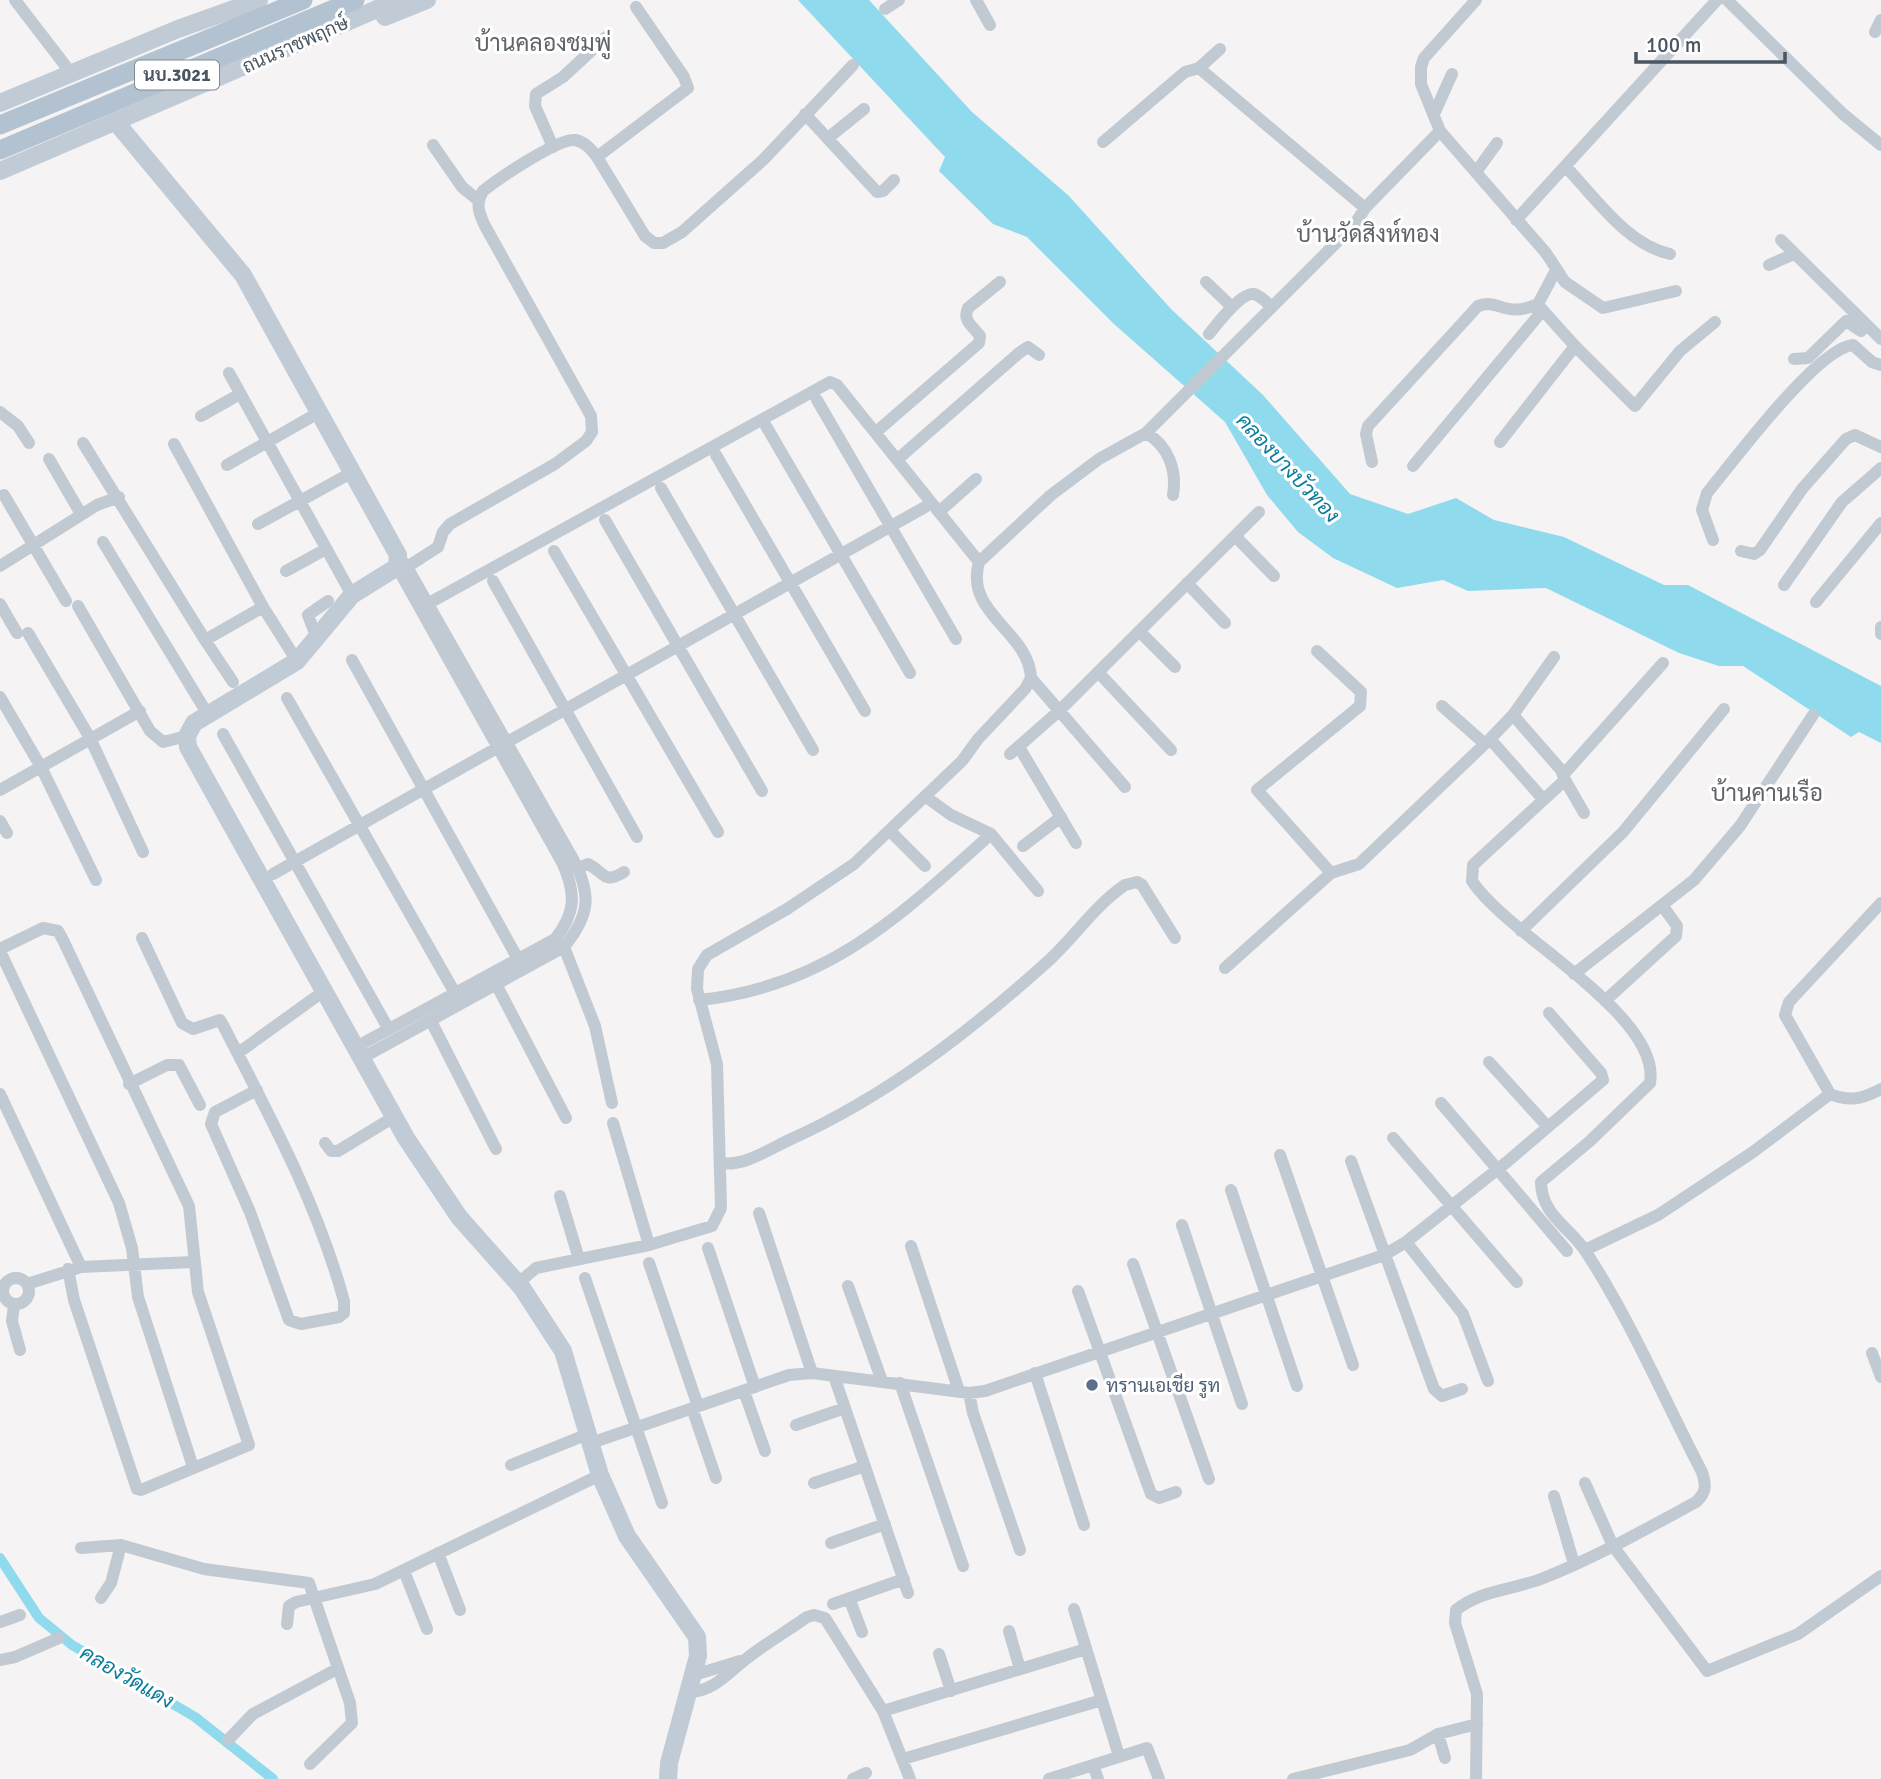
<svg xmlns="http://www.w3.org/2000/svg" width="1881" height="1779" viewBox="0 0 1881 1779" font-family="Signika,Sarabun,sans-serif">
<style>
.water{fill:#90daee}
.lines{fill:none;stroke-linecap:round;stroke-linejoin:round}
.canal{stroke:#90daee;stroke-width:10}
.street{stroke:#c1cad2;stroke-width:12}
.secondary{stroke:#c1cbd6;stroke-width:18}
.primary{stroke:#b3c2d1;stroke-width:19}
.service-dot{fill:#5c6f8a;stroke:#fff;stroke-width:2.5}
.labels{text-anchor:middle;stroke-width:6;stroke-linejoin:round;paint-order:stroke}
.shield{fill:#fff;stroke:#808990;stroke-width:2}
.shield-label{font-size:18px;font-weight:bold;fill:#4a5661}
.street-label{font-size:19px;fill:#4a5661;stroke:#fff}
.service-label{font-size:19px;fill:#4e5e75;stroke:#fff;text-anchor:start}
.water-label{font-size:21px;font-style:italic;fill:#0c7c9b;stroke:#fff}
.quarter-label{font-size:23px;fill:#5f6368;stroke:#fff}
</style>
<rect width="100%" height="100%" fill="#f5f3f3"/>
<!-- water -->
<path class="water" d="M 798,0 L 869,0 L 972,112 L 1069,196 L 1171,309 L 1263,395 L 1350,494 L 1408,514 L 1456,498 L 1494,520 L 1564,537 L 1664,585 L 1688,585 L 1881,686 L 1881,743 L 1859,732 L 1851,737 L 1743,666 L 1719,666 L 1679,653 L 1546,588 L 1468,591 L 1443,580 L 1397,588 L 1333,558 L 1298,532 L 1267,495 L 1225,422 L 1114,324 L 1027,237 L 993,224 L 939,171 L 945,157 Z"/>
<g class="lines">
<!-- canal -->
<path class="canal" d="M 0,1558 L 39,1618 L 72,1645 L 195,1717 L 273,1779"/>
<!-- street -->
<path class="street" d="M 15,0 L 71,73
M 976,0 L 990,25
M 1476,0 L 1424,58 L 1421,67 L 1421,84 L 1440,131 L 1546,253 L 1565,282 L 1603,308 L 1676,291
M 1727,0 L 1843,114 L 1881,145
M 885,9 L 899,0
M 1875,32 L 1881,20
M 1199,68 L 1220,49
M 805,114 L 877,192 L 883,191 L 894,180
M 1434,114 L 1452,74
M 828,138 L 864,109
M 1103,142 L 1185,72 L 1199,68 L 1365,208
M 433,145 L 462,187 L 478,200
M 553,147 L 535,106 L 536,94 L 563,77 L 606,37
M 597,157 L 688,88 L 684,77 L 636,7
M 1565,166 C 1595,197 1626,244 1670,254
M 1476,172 L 1497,143
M 1516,220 L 1717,0
M 1781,240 L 1881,339
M 1769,265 L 1794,254
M 1206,282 L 1232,307
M 1209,334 C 1217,324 1241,292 1254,294 C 1260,295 1267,303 1272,307
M 1575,346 L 1635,406 L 1680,351 L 1715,322
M 1794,359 L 1808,358 L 1846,321 L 1861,331
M 229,373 L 352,595
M 817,400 L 956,639
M 0,412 L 18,426 L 29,443
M 201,416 L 240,394
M 766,426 L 910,673
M 876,432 L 979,343 L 980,336 C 973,326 962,321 968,308 L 1000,282
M 1146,433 C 1169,446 1177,471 1173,495
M 1500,442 L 1575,346 L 1538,305
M 83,443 L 205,640 L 263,607
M 174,444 L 263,607 L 297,661
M 716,455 L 865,711
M 49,459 L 81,514
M 898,459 L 1019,353 L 1028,347 L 1039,355
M 1372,462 L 1366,434 L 1368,426 L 1478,306 C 1500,298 1504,319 1538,304 L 1556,270
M 227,465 L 318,413
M 1413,466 L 1543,310
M 661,488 L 813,750
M 4,495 L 66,601
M 940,511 L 976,479
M 605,520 L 762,791
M 258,524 L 351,473
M 1235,536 L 1274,576
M 1713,540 L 1702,510 L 1707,493 C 1733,462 1817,348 1853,345 L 1872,362 L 1881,365
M 103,542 L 207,713
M 554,551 L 718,832
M 1741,551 L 1754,554 L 1760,550 L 1802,489 L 1846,439 L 1855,435 L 1881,447
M 398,555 L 407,567 L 438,547 L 443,532 L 450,524 L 555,464 L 586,441 L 592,432 L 591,416 L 485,226 C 479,213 475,205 483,191 C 498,179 558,138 575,140 C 585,142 591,149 597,157 L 645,236 L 654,243 L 663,243 L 682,232 L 763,160 L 853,65
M 0,566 L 97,505 L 119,497
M 286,571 L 326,549
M 493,581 L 637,837
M 1187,583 L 1225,623
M 1784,585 L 1842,502 L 1881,468
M 1816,602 L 1881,523
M 0,604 L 17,633
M 78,606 L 150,731 L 163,742 L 187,736
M 420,608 L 830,382 L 837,385 L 979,562
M 1881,627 L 1881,634
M 1139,631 L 1175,667
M 28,633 L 90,738 L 143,852
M 317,639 L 308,615 L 328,601
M 205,640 L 233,682
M 1317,651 L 1361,692 L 1360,706 L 1257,790 L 1331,873
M 352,660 L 518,959
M 1098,672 L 1171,750
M 1031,678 L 1125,787
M 0,697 L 41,767 L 96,880
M 287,698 L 455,993
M 1442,706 L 1485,744
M 223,734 L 388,1028
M 1490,739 L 1513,715
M 1019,747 L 1076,843
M 1010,754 L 1059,711 L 1259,512
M 1564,774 L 1663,663
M 1565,780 L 1584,813
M 0,790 L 140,711
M 926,797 L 951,815 L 991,834 L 1038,891
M 0,821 L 7,833
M 890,831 L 925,866
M 1023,846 L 1061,817
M 578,868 L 588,864 C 605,872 603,885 624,872
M 273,874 L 925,507
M 1881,903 L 1789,1002 L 1785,1015 L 1830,1094 C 1850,1102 1862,1099 1881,1089
M 1521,931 L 1623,832 L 1724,709
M 142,938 L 182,1023 L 193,1029 L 220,1020 L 223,1025 C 269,1115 317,1202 344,1301 L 344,1313 L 339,1317 L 301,1324 L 289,1320 L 250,1212 L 211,1124 L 215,1112 L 257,1090
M 558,942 L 564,947 L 595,1026 L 612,1103
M 0,949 L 43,928 L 58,931 L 63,940 L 189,1206 L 198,1292 L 249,1445 L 141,1490 L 137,1489 L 74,1300 L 68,1269
M 0,951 L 119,1203 L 132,1248 L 138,1297 L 193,1467
M 1225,968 L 1331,873 L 1359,864 L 1490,739 L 1543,799
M 1574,974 L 1694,880 L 1740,826 L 1813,715
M 496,984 L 566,1118
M 1607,999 L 1676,936 L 1677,926 L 1662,905
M 699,1000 C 827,987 900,916 991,834
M 431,1021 L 496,1149
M 356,1047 L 555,939 C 576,913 576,894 563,864 L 397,567
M 238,1053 L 324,991
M 362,1058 L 564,947 C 590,915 592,895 573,859 L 407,567 L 401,572
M 1489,1062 L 1548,1127
M 129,1084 L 167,1065 L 179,1065 L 200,1105
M 0,1094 L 81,1267
M 1441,1103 L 1567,1251
M 613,1123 L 649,1245
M 1393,1138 L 1517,1282
M 325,1143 L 331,1151 L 338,1151 L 394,1117
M 1280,1155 L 1353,1365
M 1351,1161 L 1434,1389 L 1442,1396 L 1462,1389
M 720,1163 C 743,1167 768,1150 789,1140 C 885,1097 968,1033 1046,963 C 1073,939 1094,906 1125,885 L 1137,882 L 1142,885 L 1175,938
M 1231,1190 L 1297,1386
M 560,1196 L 579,1259
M 759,1213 L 812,1373
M 1182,1225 L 1242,1404
M 1406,1242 L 1463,1314 L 1488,1381
M 911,1246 L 959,1391
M 708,1248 L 755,1387
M 1585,1250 L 1658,1215 L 1753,1152 L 1830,1094
M 649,1263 L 698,1406
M 1133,1264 L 1209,1479
M3 1291a13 13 0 1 1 26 0a13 13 0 1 1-26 0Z
M 585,1278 L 662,1503
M 27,1284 L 81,1267 L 193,1262
M 517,1284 L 536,1268 L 649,1245 L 712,1226 L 721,1208 L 717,1064 L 697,989 L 698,969 L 707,955 L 787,909 L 854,864 L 962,761 L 978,739 L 1025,689 L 1031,678 C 1029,631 964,614 979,562 L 1051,495 L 1099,459 L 1146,433 L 1355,224 L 1365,208 L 1440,131
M 848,1286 L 882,1381
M 1078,1291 L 1151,1494 L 1159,1498 L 1176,1492
M 14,1305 L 12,1321 L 20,1350
M 1872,1353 L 1881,1377
M 1035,1373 L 1084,1525
M 834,1376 L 908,1593
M 900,1383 L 963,1566
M 744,1391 L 765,1451
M 969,1393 L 973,1413 L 1020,1550
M 692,1408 L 716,1478
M 796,1425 L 845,1408
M 591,1443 L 789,1375 L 812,1373 L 969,1393 L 985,1391 L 1384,1255 L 1406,1242 L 1508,1161 L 1603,1080 L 1601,1073 L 1549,1013
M 511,1465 L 588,1434
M 814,1483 L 865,1466
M 1585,1483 L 1613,1546 L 1707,1671 L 1798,1634 L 1881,1576
M 1554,1496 L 1574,1564
M 831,1543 L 885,1524
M 81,1548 L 121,1545 L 204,1569 L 309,1583 L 350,1703 L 352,1723 L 310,1764
M 438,1553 L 460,1610
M 404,1571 L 427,1629
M 101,1598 L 111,1583 L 121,1545
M 849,1598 L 862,1632
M 833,1604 L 904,1579
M 1074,1609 L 1119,1756
M 0,1622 L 20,1615
M 287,1624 L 289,1606 L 296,1602 L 375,1584 L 600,1475
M 1009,1631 L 1020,1669
M 939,1654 L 951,1691
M 0,1660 L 15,1657 L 59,1638
M 694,1675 L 740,1661
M 690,1692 C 714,1691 728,1673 746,1659 C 765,1644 787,1631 807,1617 L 814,1615 L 825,1618 L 883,1711 L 910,1779
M 883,1711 L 1086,1649
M 1438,1734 L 1445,1758
M 228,1740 L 253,1714 L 337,1669
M 903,1759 L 1102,1700
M 1093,1765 L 1098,1779
M 853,1779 L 866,1773
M 1049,1779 L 1147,1748 L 1159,1779
M 1293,1779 L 1410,1750 L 1438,1734 L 1477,1724
M 1476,1779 L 1477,1694 L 1455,1623 L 1456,1610 C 1481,1590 1512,1590 1541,1579 C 1595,1558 1646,1529 1696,1502 C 1707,1492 1706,1485 1702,1472 C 1665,1401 1630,1319 1586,1252 C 1571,1228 1541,1215 1541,1182 L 1590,1141 L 1650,1083 C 1662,1015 1508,936 1472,881 L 1473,865 L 1565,780 L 1561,770 L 1513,715 L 1554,657"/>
<!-- secondary -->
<path class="secondary" d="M 385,17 L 427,0
M 0,103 L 178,29 L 259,0
M 115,121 L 243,275 L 398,555 L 397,567 L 352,595 L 297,661 L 194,723 L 187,736 L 188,747 L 406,1138 L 459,1217 L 522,1288 L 563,1351 L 600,1475 L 627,1536 L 697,1637 L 698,1656 L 669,1763 L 668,1779
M 0,171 L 398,0"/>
<!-- primary -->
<path class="primary" d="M 0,125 L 303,0
M 0,150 L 355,0"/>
</g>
<!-- markers -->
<circle class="service-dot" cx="1092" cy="1385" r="7"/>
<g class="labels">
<!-- shield labels -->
<rect class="shield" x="135" y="60.5" width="84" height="29" rx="5"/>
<g class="shield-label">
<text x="177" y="81">นบ.3021</text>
</g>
<!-- street labels -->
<g class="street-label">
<text transform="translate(295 44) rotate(-24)" y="7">ถนนราชพฤกษ์</text>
</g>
<!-- service labels -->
<g class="service-label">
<text x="1106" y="1392">ทรานเอเชีย รูท</text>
</g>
<!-- water labels -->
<g class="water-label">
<text transform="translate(1288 468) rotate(47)" y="7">คลองบางบัวทอง</text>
<text transform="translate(127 1677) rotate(30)" y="7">คลองวัดแดง</text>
</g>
<!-- quarter labels -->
<g class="quarter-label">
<text x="543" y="51">บ้านคลองชมพู่</text>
<text x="1368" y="242">บ้านวัดสิงห์ทอง</text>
<text x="1767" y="801">บ้านคานเรือ</text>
</g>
</g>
<!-- scale -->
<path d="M1636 52v10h149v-10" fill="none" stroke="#4a5661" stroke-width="3.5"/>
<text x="1646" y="52" font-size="21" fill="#4a5661" stroke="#ffffff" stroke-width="5" paint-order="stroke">100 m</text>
</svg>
